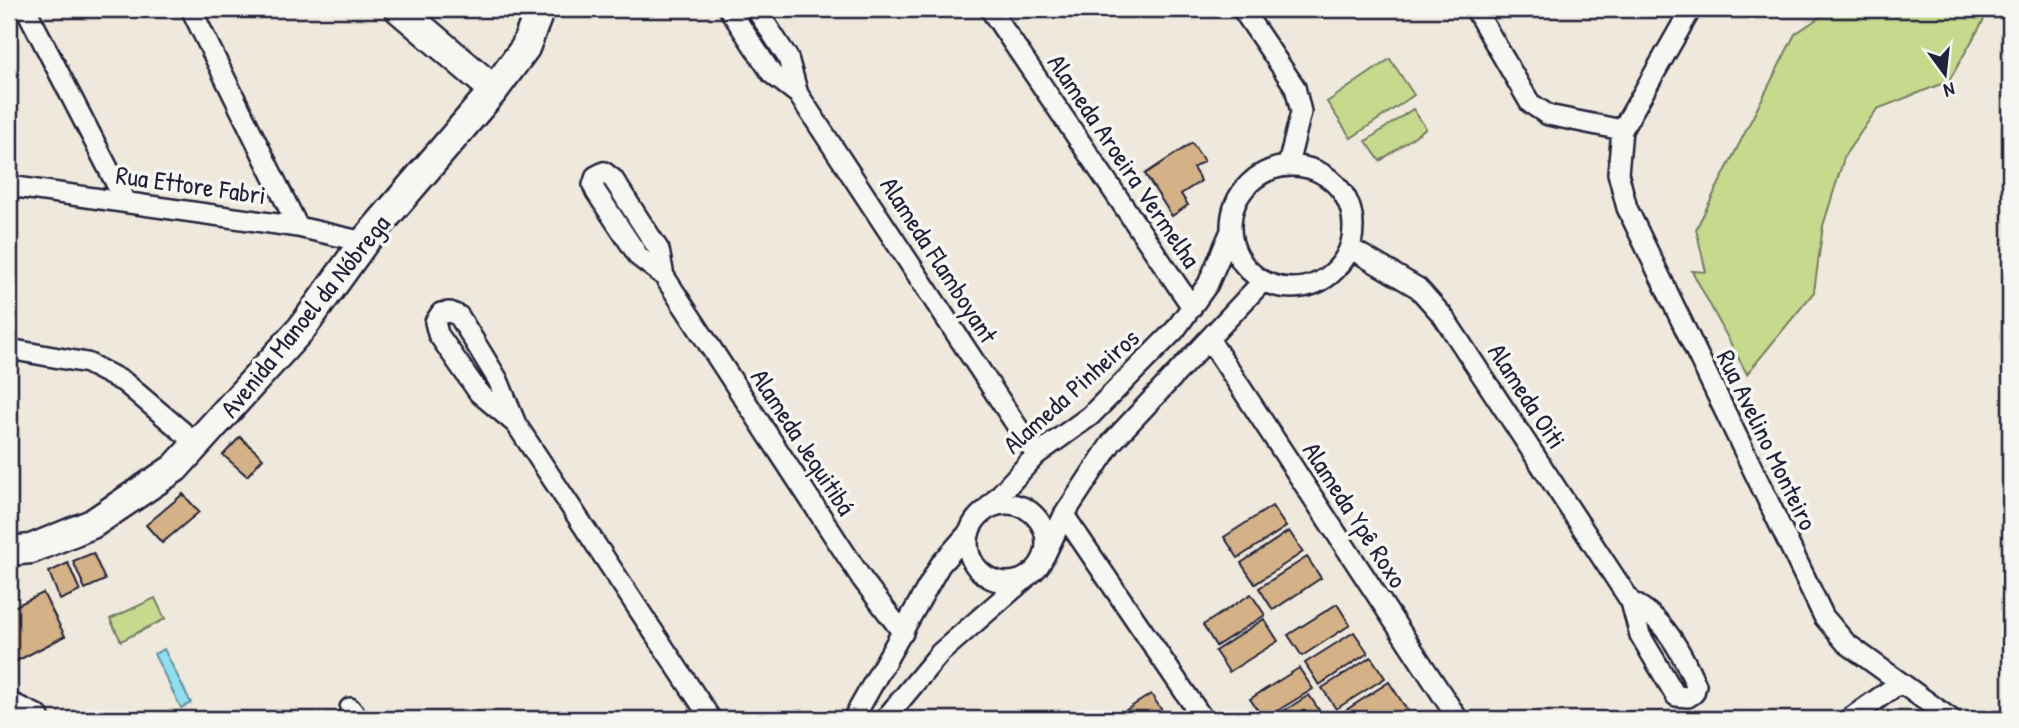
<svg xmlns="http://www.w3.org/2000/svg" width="2019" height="728" viewBox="0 0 2019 728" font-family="'Patrick Hand',sans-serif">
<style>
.green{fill:#c7d98d;stroke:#747e64;stroke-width:2}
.water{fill:#90deef;stroke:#6493a7;stroke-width:2}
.building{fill:#d4b186;stroke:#22223b;stroke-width:2}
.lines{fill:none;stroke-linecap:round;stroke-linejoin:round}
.street-casing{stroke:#22223b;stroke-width:24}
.secondary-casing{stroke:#22223b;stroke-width:33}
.street{stroke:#f6f6f2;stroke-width:19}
.secondary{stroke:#f6f6f2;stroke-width:28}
.labels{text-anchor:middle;stroke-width:7;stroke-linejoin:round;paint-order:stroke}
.street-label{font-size:26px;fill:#22223b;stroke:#f6f6f2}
</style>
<rect width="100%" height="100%" fill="#efe8dc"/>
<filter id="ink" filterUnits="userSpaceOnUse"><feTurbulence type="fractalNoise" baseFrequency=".0143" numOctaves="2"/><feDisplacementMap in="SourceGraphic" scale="14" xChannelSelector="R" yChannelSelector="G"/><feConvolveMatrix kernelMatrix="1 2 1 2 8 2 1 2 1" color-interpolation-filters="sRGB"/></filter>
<g filter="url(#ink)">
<!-- green -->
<path class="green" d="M 1832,9 L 1990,9 L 1949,81 L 1877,109 L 1845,155 L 1823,226 L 1814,292 L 1747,374 L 1692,271 L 1706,272 L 1696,229 L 1795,34 Z
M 1390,59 L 1414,95 L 1351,138 L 1327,102 Z
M 1413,109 L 1426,128 L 1380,161 L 1366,141 Z
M 155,598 L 165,619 L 121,641 L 110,619 Z"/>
<!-- water -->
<path class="water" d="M 164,649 L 191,703 L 181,708 L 154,654 Z"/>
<!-- building -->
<path class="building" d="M 1192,143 L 1204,161 L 1193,168 L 1201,181 L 1181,194 L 1188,205 L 1172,216 L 1145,174 Z
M 240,437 L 263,458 L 247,476 L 223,455 Z
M 183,494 L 199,512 L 162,543 L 146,525 Z
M 1272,506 L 1286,527 L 1238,558 L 1224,537 Z
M 1289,531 L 1303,552 L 1255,584 L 1241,563 Z
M 93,553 L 105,580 L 85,589 L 73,561 Z
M 1307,557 L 1321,578 L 1273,610 L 1259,588 Z
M 68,563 L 80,591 L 60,600 L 49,572 Z
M 43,593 L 65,636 L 9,665 L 9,609 Z
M 1251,594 L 1265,615 L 1216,646 L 1203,625 Z
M 1337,604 L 1350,625 L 1302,656 L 1288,635 Z
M 1264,619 L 1278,641 L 1229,672 L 1215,651 Z
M 1354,632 L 1368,653 L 1319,685 L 1305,663 Z
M 1371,657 L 1385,678 L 1336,709 L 1322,688 Z
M 1299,668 L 1313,689 L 1264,719 L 1250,699 Z
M 1389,682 L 1413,719 L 1343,719 L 1340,714 Z
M 1151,694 L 1165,715 L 1159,719 L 1112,719 Z
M 1309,695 L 1325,719 L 1282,719 L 1279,714 Z"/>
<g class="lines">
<!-- street casing -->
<g class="street-casing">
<path id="street" d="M 26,9 L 125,201
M 191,9 L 298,227
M 729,9 L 772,74 L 798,94
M 756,9 L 788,58 L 798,94 L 1036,455
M 990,9 L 1192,307
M 1242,9 L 1295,87 L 1301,112 L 1288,165
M 1475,9 L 1530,103 L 1548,115 L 1622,130
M 1691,9 L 1622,130 L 1618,173 L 1627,208 L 1824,617 L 1846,643 L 1951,719
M1231 227a61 61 0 1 1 122 0a61 61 0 1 1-122 0Z
M 9,186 L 298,227 L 364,242
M 1350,248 L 1418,288 L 1443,316 L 1631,602 L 1640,635 L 1676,696 L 1688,697 L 1694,693 L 1696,685 C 1682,653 1664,617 1631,602
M 664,276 L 659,250 L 613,179 L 604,172 L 596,176 L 593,185 L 596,192 L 639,257 L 664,276 L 862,579 L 903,633
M 1209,339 L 1458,719
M 9,349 L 87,363 L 124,382 L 197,444
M 516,424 L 479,393 L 438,334 L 435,322 L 441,313 L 450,312 L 459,316 L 498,380 L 516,424 L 711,719
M968 543a39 39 0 1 1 78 0a39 39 0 1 1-78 0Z
M 984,512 L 1036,455 L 1090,416 L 1175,330 L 1208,284 L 1230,233
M 1064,515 L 1203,719
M 1044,557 L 1064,515 L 1112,442 L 1263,281
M 350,708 L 359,719
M 853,719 L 940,565 L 969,532
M 885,719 L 940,653 L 1025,579
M 1849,719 L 1900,683"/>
</g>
<!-- secondary casing -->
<g class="secondary-casing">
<path id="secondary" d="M 399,9 L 494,90
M 9,551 L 31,549 L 92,524 L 175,468 L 302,328 L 364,242 L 494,90 L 525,48 L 540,9
M 9,707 L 35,719"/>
</g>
<!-- street -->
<use href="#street" class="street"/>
<!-- secondary -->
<use href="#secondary" class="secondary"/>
</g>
</g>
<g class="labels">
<!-- street labels -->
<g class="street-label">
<text transform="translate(1124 161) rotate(56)" y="9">Alameda Aroeira Vermelha</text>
<text transform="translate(191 185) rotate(8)" y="9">Rua Ettore Fabri</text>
<text transform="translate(939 260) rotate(57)" y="9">Alameda Flamboyant</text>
<text transform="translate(305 316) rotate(-51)" y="9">Avenida Manoel da Nóbrega</text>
<text transform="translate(1071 391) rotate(-42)" y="9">Alameda Pinheiros</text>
<text transform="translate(1527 396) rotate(57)" y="9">Alameda Oiti</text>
<text transform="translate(1767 440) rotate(64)" y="9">Rua Avelino Monteiro</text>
<text transform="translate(803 442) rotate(57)" y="9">Alameda Jequitibá</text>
<text transform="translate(1355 515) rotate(57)" y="9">Alameda Ypê Roxo</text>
</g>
</g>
<!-- margin -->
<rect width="2019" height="728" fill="none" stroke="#f6f6f2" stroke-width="35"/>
<rect x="18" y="18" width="1984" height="693" fill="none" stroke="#22223b" stroke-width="2.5" filter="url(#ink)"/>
<!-- north arrow -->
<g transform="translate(1945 74) rotate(165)" stroke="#f6f6f2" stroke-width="5" paint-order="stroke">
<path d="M0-5L12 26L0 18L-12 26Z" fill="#22223b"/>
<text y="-10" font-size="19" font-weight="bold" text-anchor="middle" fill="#22223b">N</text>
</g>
</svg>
